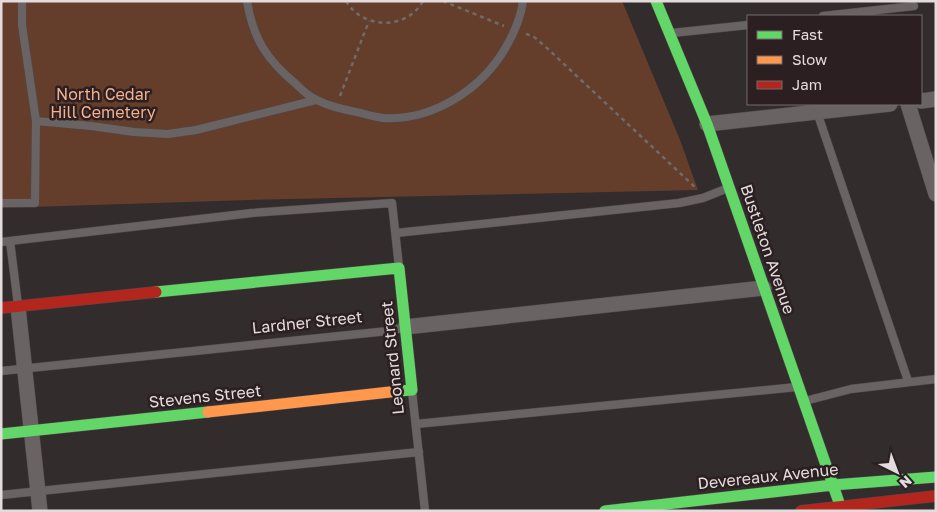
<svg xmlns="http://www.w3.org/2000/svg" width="937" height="512" viewBox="0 0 937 512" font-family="'Golos Text',sans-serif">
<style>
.green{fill:#653e2b}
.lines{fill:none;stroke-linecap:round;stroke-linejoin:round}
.lane-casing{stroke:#4f484a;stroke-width:9}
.street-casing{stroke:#4f484a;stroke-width:16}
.fast-casing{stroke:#4f484a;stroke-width:12}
.slow-casing{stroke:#4f484a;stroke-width:12}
.jam-casing{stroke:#4f484a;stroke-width:12}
.path{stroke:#6f6b6b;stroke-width:2.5;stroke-dasharray:4 4;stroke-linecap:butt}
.lane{stroke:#696364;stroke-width:8}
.street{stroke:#696364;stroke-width:15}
.fast{stroke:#63d668;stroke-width:11}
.slow{stroke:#ff974d;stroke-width:11}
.jam{stroke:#b3261e;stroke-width:11}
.labels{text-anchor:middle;stroke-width:5;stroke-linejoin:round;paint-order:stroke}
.park-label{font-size:16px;fill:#f5b08e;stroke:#2b1f21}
.street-label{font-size:16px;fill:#e4dbdd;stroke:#2b1f21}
</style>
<rect width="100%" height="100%" fill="#332c2d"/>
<!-- green -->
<path class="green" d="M 1,1 L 622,1 L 680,140 L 698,190 L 248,200 L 1,208 Z"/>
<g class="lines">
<!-- lane casing -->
<g class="lane-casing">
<path id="lane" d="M 247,1 C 253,39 267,60 296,84 C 302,90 309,97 317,100 C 330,107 346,110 361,113 C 368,115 376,117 383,118 C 433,121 482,89 506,47 C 514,33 521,18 523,1
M 823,16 L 914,6
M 672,33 L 748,25
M 817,112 L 908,381
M 36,121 L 91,126 L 134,132 L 168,134 L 196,130 L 316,100
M 1,203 L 35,203 L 36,121 L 22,25 L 22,1
M 396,233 L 679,203 L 703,198 L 728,188
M 10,241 L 18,305
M 1,242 L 252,213 L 392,203 L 399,267
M 1,371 L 388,331 L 403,328
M 412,391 L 425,511
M 805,401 L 851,389 L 936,379
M 416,424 L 797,387
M 1,495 L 419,452"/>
</g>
<!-- street casing -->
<g class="street-casing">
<path id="street" d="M 921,101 L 936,99
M 908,104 L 936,194
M 707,124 L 890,104
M 18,307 L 40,511
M 405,327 L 764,288"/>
</g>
<!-- fast casing -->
<g class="fast-casing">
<path id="fast" d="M 656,1 L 707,124 L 842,511
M 156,292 L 399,268 L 412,390 L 399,391
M 1,434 L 208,412
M 605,511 L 833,485 L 936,477"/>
</g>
<!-- slow casing -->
<g class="slow-casing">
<path id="slow" d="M 208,412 L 399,391"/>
</g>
<!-- jam casing -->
<g class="jam-casing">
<path id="jam" d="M 1,308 L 156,292
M 801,511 L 936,496"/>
</g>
<!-- path -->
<path class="path" d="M 346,1 C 363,30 407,30 423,1
M 443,1 L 504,26
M 526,34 L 533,36 L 548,49 L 697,189
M 340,96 L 369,21"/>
<!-- lane -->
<use href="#lane" class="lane"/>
<!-- street -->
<use href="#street" class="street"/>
<!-- fast -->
<use href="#fast" class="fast"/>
<!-- slow -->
<use href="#slow" class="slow"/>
<!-- jam -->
<use href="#jam" class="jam"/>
</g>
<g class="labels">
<!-- park labels -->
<g class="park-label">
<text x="103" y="100">North Cedar<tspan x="103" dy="18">Hill Cemetery</tspan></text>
</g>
<!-- street labels -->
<g class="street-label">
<text transform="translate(768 249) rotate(71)" y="6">Bustleton Avenue</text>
<text transform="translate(307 322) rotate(-6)" y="6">Lardner Street</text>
<text transform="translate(392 358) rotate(-96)" y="6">Leonard Street</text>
<text transform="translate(205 396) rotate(-6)" y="6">Stevens Street</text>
<text transform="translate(768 476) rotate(-6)" y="6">Devereaux Avenue</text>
</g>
</g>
<!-- border -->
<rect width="937" height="512" fill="none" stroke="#e4dbdd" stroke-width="5"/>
<!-- legend -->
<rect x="747" y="15" width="175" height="90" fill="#2b1f21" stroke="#756a6c"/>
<rect x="757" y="31" width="25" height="8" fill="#63d668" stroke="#756a6c"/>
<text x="792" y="40" font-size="15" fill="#e4dbdd">Fast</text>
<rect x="757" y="56" width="25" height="8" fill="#ff974d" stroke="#756a6c"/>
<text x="792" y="65" font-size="15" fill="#e4dbdd">Slow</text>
<rect x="757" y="81" width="25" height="8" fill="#b3261e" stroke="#756a6c"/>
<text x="792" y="90" font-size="15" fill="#e4dbdd">Jam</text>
<!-- north arrow -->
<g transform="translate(897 472) rotate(138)" stroke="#2b1f21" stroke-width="4" paint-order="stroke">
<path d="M0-4L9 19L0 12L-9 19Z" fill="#e4dbdd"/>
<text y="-8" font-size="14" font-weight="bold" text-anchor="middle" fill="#e4dbdd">N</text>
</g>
</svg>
